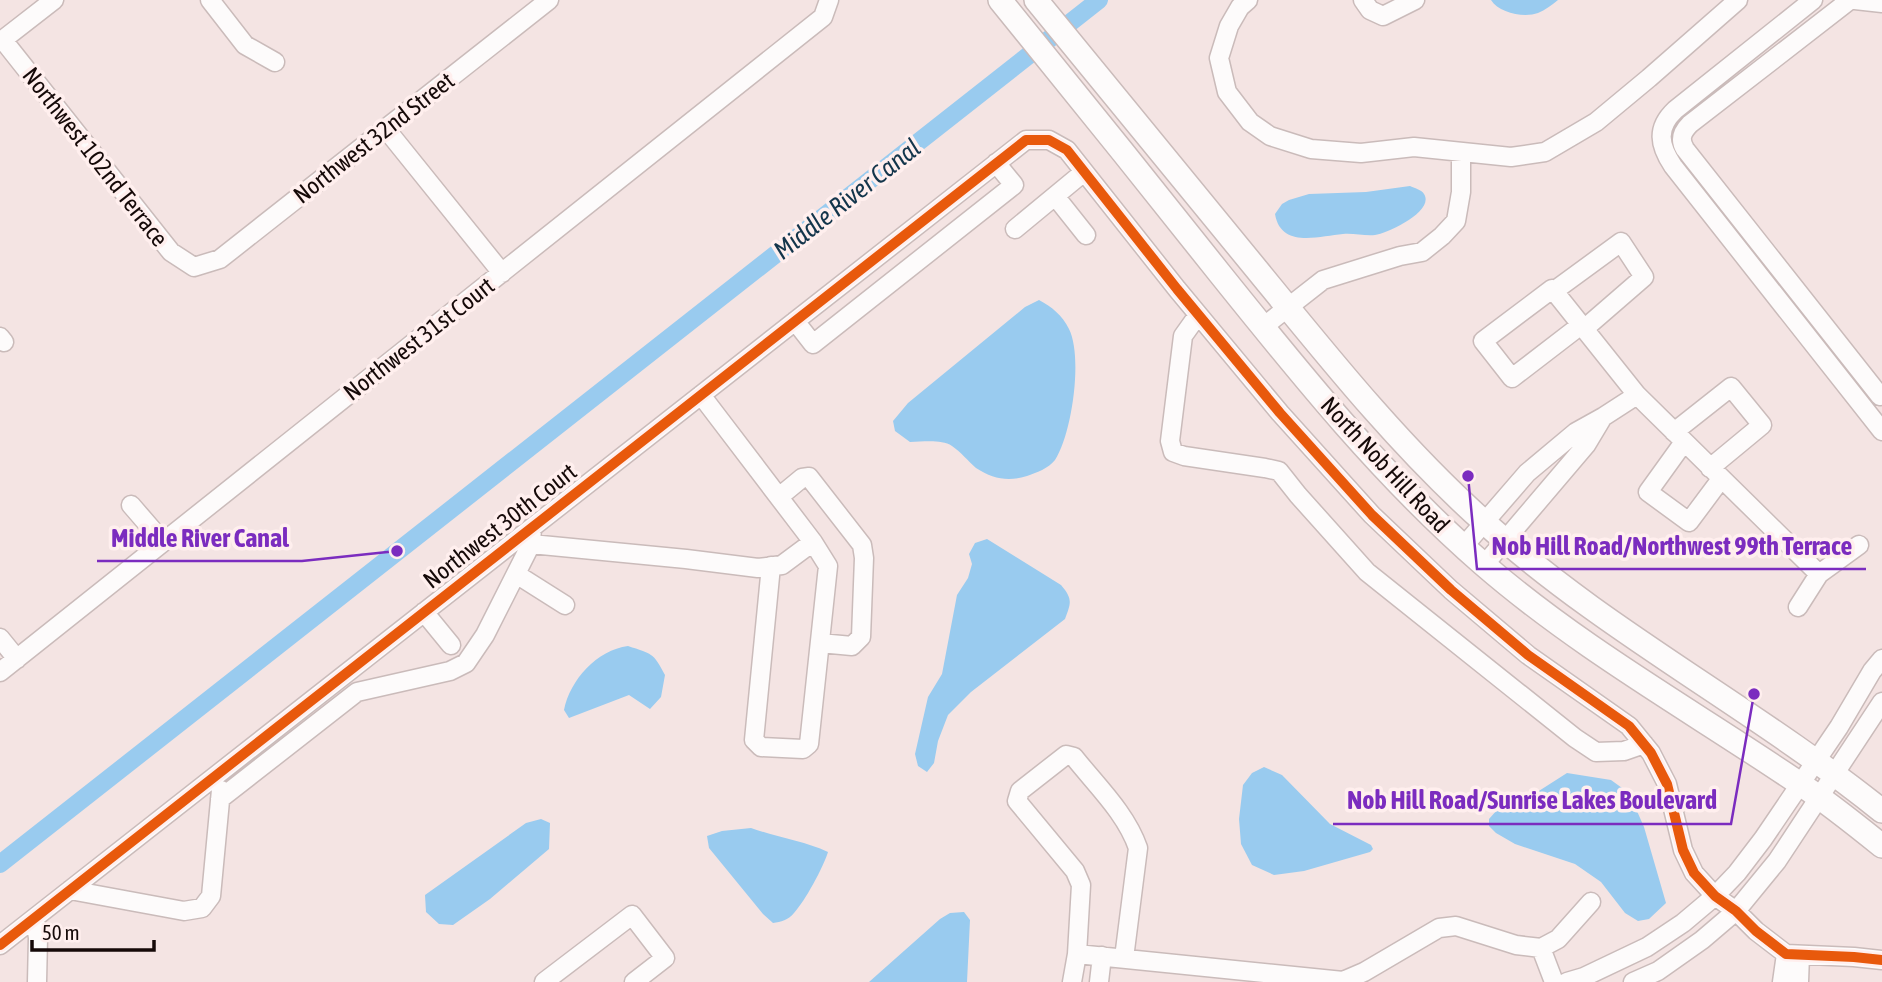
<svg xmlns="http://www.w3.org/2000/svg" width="1882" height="982" viewBox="0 0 1882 982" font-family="'Asap Condensed',sans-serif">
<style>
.water{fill:#99cbef}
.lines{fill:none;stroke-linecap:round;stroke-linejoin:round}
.canal{stroke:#99cbef;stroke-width:18}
.minor-casing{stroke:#cabbba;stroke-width:21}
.major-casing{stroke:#cabbba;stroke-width:26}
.minor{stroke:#fdfbfb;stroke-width:18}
.major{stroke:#fdfbfb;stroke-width:23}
.cycleway-casing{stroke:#ffefee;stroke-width:15}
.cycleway{stroke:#e8590c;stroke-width:10}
.labels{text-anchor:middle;stroke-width:7;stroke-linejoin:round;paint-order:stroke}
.street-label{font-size:24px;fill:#150908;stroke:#ffefee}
.water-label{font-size:26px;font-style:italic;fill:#13354b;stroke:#ffefee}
.leader{fill:none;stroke:#7b2cbf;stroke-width:2.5}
.callout-dot{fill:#7b2cbf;stroke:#ffefee;stroke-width:2.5}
.callout-label{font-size:26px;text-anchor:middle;font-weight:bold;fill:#7b2cbf;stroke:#ffefee;stroke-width:7;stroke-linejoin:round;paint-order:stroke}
</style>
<rect width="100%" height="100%" fill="#f4e4e3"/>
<!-- water -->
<path class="water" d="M 1491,0 L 1558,0 C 1552,5 1545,10 1538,13 C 1524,18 1499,13 1491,0 Z
M 1410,186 C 1414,188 1422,190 1424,194 C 1435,211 1388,233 1375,235 C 1365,236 1353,233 1343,234 C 1319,236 1281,249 1275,214 L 1282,204 L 1289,200 L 1309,194 L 1366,192 Z
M 1039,300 C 1052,307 1062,315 1069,329 C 1083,357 1072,434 1055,460 C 1049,468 1036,473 1027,476 C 1008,482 993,479 976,468 C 968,461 961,452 952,446 C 941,439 923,442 910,442 L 895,431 L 893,421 L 908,403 L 1025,307 Z
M 987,539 L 1061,585 C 1073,599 1071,603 1065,619 L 971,692 L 948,715 L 938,741 L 934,763 L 927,772 L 918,766 L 915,754 L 928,697 L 942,674 L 957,595 L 968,578 L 972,564 L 969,554 L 975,543 Z
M 628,646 C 652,654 653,652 665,675 L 661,697 L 650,709 L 629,695 L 569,718 L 564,710 C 570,680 597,650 628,646 Z
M 1264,767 L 1282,775 L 1330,824 L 1371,845 L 1373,849 L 1370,852 L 1304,871 L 1274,875 L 1252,865 L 1241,844 L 1239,819 L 1243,785 L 1252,773 Z
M 1567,773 L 1611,780 L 1629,793 L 1644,827 L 1666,903 L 1649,919 L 1638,921 L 1625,913 L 1601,882 L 1575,864 L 1515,844 L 1496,833 L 1489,826 L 1489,819 L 1497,810 L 1531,796 Z
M 541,819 L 550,823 L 549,849 L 490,899 L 453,925 L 439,924 L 426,912 L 425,895 L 526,823 Z
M 751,828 C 776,837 804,841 828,852 C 823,868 805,901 794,913 C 788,920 781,922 773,923 L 763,914 L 709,848 L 707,836 L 722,831 Z
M 964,912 L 970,920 L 967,982 L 869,982 L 940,919 L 950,913 Z"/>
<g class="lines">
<!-- canal -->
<path class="canal" d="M 0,864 L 1099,0"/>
<!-- minor casing -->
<g class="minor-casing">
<path id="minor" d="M 210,0 L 245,45 L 275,62
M 1248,0 L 1240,7 L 1229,26 L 1219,58 L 1227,92 L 1250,122 L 1270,136 L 1311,149 L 1361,153 L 1414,147 L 1511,157 L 1545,152 L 1596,122 L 1649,78 L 1738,0
M 1363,0 L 1370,10 L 1383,16 L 1415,0
M 1813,0 L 1675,110 C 1656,128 1659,145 1673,166 L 1882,431
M 1850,0 L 1690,124 C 1682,132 1679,139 1685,149 L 1880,396 L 1882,394
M 1855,0 L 1882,3
M 3,40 L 171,252 L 194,267 L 220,259 L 549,0
M 0,42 L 54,0
M 386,129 L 502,273
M 1055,196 L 1086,235
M 1015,229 L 1084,172
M 1554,291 L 1552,289 L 1483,341 L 1512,378 L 1581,325
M 1198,315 L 1183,336 L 1170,441 L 1173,452 L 1184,456 L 1265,468 L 1279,471 L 1298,495 L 1367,572 L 1575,738 L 1596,752 L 1624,751 L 1644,744
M 795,321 L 813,344 L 1014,185 L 996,163
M 1263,327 L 1323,280 L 1400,256 L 1422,252 L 1442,236 L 1456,221 L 1461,192 L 1461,153
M 1584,329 L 1644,277 L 1621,242 L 1554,291 L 1637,395 L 1819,574
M 0,337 L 4,342
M 701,395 L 813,542 L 828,566 L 809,744 L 803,749 L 761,747 L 754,740 L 771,566
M 1674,432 L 1731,387 L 1762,425 L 1710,468
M 1684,442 L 1648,492 L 1689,522 L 1721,479
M 779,497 L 802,478 L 809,477 L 862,545 L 864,558 L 861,637 L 852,646 L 820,643
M 131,505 L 163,542
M 531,544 L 686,559 L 758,568 L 782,565 L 813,542
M 1463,547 L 1527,473 L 1576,432 L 1603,417 L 1637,395
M 1484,565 L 1586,445 L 1601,420
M 516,574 L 565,605
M 1798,607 L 1819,574 L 1859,545
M 424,612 L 451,645
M 0,638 L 17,659
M 0,672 L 823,17 L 829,0
M 220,799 L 357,692 L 450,671 L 466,663 L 485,635 L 531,544 L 532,528
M 70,890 L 184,911 L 202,908 L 211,896 L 221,790
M 35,918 L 38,938 L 37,982
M 0,945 L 1026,140 L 1049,140 L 1067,150 L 1177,289 L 1280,413 L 1372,515 L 1451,590 L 1528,655 L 1629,726 L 1651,753 L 1667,784 L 1683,850 L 1694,873 L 1715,896 L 1736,911 L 1756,931 L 1786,954 L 1854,957 L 1882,960
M 1541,948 L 1554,982
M 1077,954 L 1343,981 L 1364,972 L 1439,928 L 1456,926 L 1516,945 L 1541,948 L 1558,939 L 1591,902
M 544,982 L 632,915 L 665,958 L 634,982
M 1072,982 L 1077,954 L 1081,885 L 1075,871 L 1017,801 L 1020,791 L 1066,755 L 1074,757 C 1096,785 1126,813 1138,848 L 1124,958
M 1099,982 L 1102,956
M 1567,982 L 1584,977 L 1647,947 L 1683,923 L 1715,896 L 1737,873 L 1763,839 L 1839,727 L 1872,671 L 1882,659
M 1633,982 L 1658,971 L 1702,940 L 1736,911 L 1777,861 L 1882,702
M 1782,982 L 1786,954
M 1799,982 L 1800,955"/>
</g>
<!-- major casing -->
<g class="major-casing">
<path id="major" d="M 1000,0 C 1074,91 1148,183 1221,275 C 1302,376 1384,478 1483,564 C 1581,649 1696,713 1803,786 C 1830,804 1856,825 1882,846
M 1036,0 C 1110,91 1184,181 1258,271 C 1329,358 1400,447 1484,522 C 1606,632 1754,708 1882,811"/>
</g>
<!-- minor -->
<use href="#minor" class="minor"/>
<!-- major -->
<use href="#major" class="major"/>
<!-- cycleway casing -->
<g class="cycleway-casing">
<path id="cycleway" d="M 0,945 L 1026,140 L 1049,140 L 1067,150 L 1177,289 L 1280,413 L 1372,515 L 1451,590 L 1528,655 L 1629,726 L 1651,753 L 1667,784 L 1683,850 L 1694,873 L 1715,896 L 1736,911 L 1756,931 L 1786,954 L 1854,957 L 1882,960"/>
</g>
<!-- cycleway -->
<use href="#cycleway" class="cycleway"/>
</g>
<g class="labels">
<!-- street labels -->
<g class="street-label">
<text transform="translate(374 138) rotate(-38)" y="8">Northwest 32nd Street</text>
<text transform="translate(95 157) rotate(52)" y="8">Northwest 102nd Terrace</text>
<text transform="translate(419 339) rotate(-38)" y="8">Northwest 31st Court</text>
<text transform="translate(1385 465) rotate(47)" y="8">North Nob Hill Road</text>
<text transform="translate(500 526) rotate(-38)" y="8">Northwest 30th Court</text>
</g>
<!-- water labels -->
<g class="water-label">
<text transform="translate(847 199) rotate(-38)" y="9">Middle River Canal</text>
</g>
</g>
<!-- callouts -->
<path class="leader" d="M397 551L302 561H97M1468 476L1477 569H1866M1754 694L1731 824H1333"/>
<g class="callout-dot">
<circle cx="397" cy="551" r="7"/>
<circle cx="1468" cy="476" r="7"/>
<circle cx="1754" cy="694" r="7"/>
</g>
<g class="callout-label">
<text x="200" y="547">Middle River Canal</text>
<text x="1672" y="555">Nob Hill Road/Northwest 99th Terrace</text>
<text x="1532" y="809">Nob Hill Road/Sunrise Lakes Boulevard</text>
</g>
<!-- scale -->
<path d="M32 940v10h122v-10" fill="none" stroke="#150908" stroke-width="3.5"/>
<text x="42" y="940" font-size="21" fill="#150908" stroke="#ffefee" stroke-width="5" paint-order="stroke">50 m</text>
</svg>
